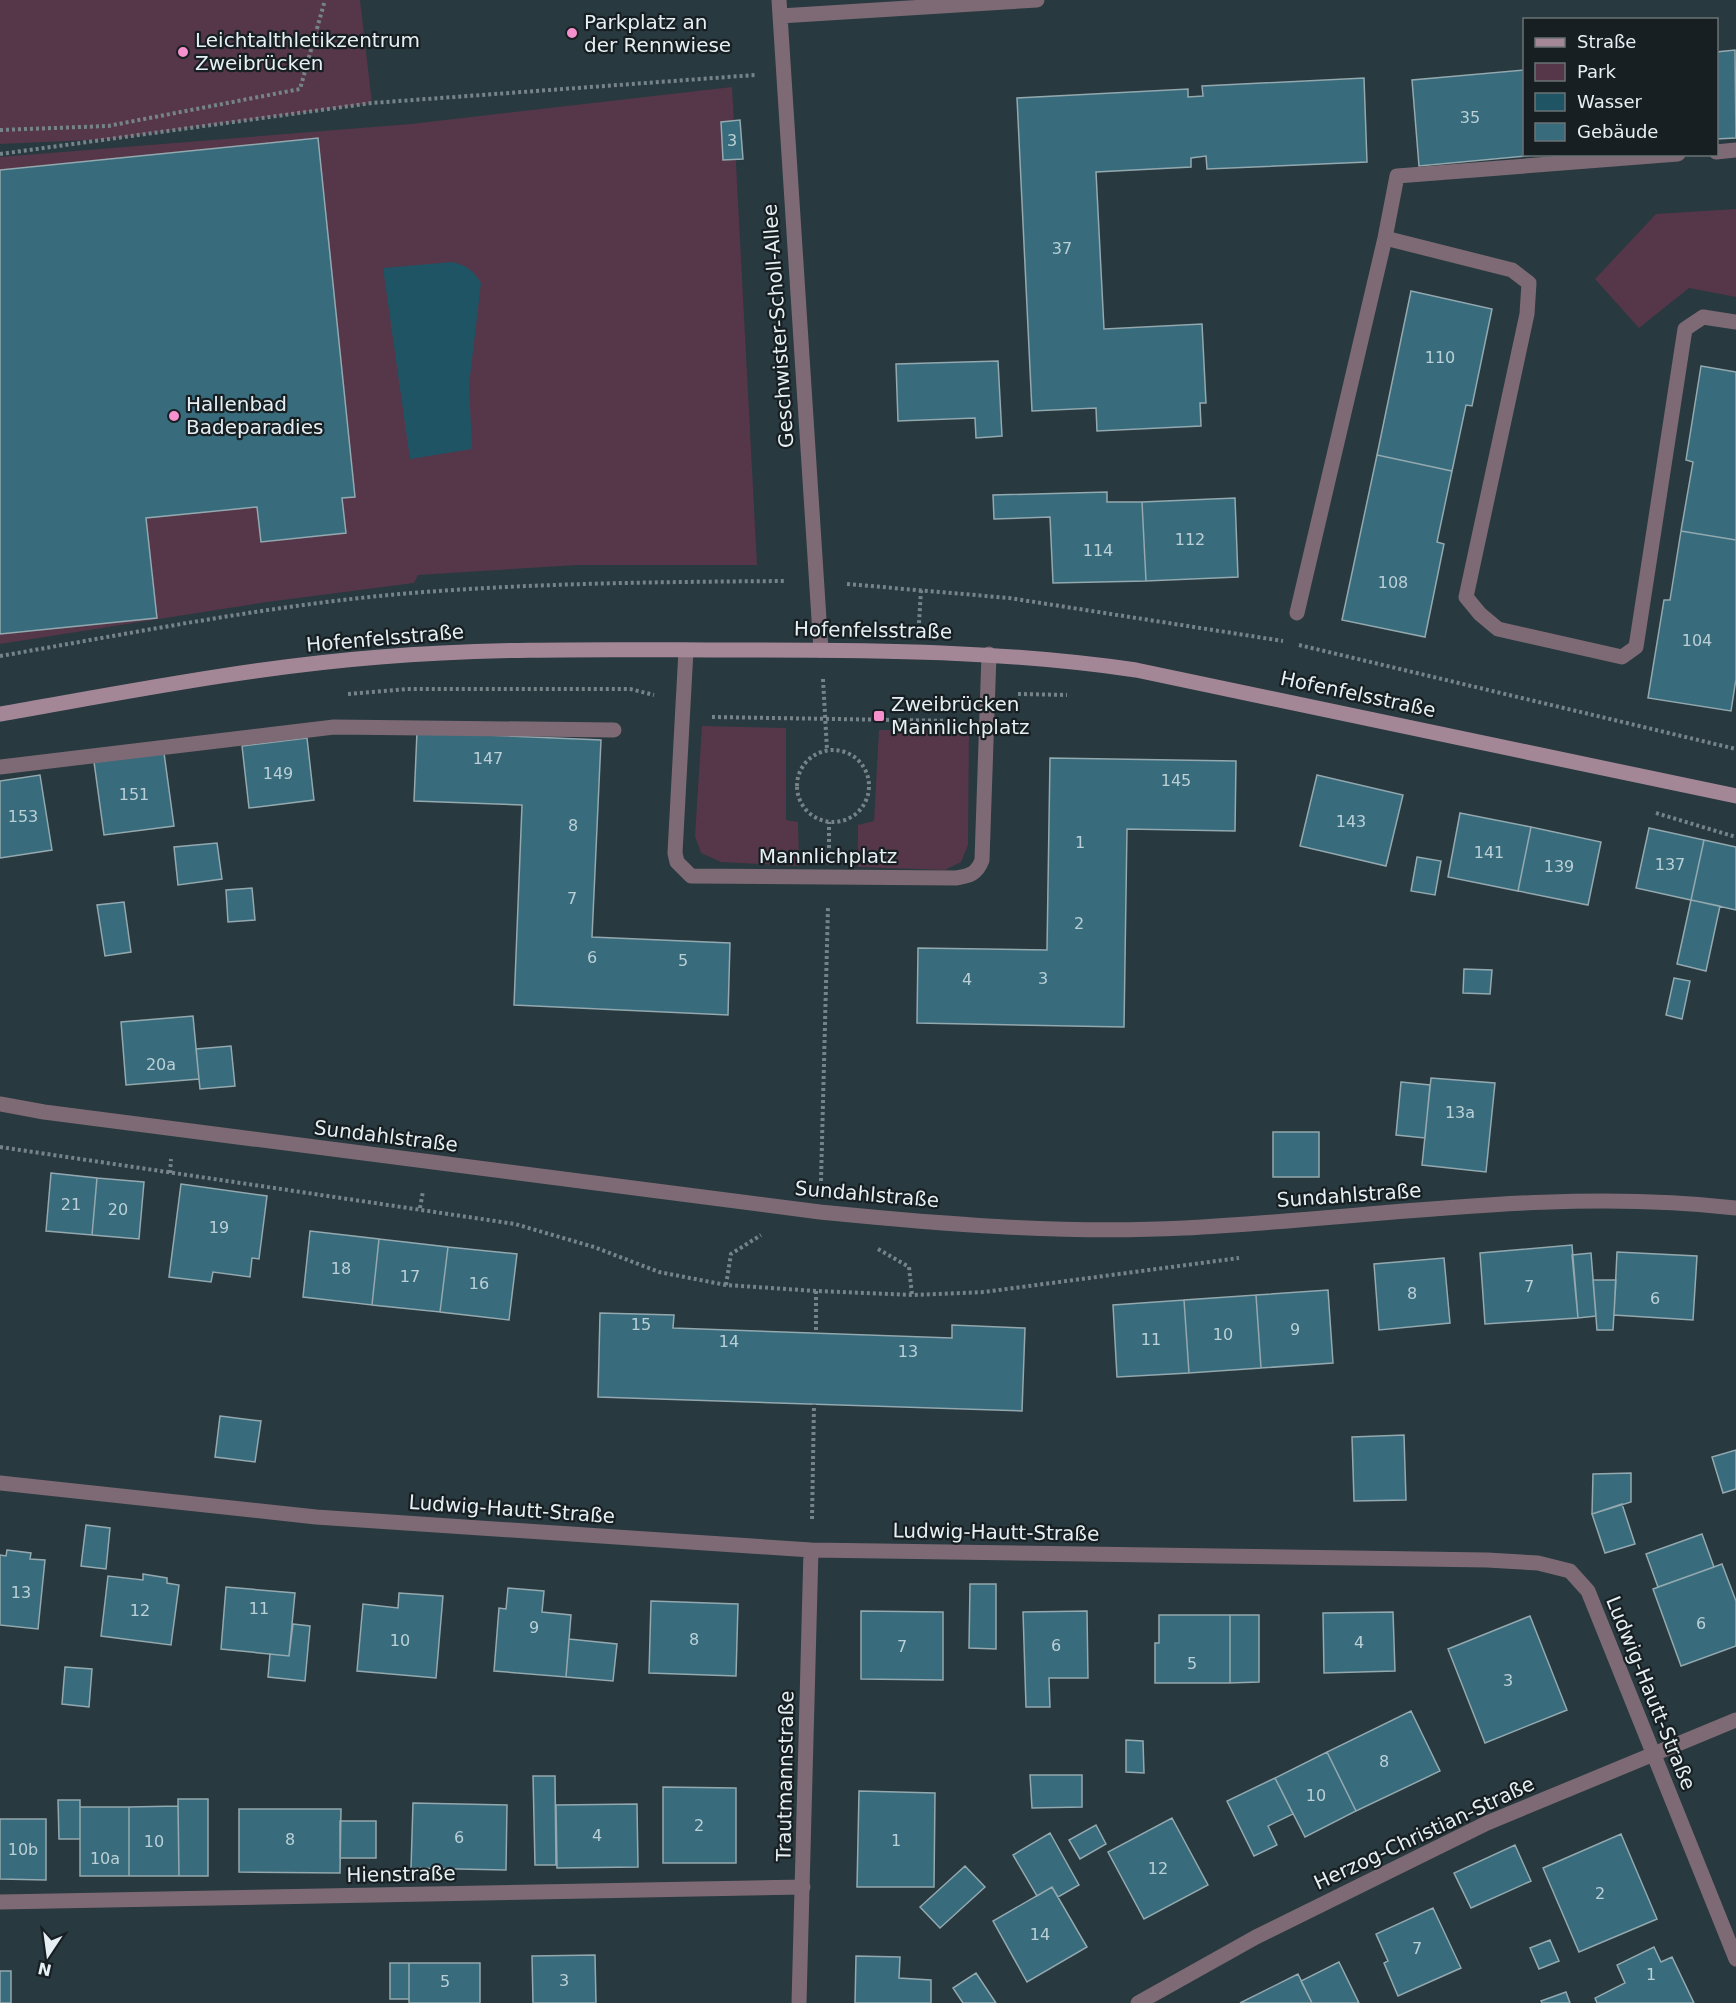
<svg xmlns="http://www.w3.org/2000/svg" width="1736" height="2003" viewBox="0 0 1736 2003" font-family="'DejaVu Sans',sans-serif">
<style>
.green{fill:#553749}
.water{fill:#1f5464}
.building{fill:#386c7d;stroke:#93a8af;stroke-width:1.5}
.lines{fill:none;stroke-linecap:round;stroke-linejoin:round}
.path{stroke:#768489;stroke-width:4;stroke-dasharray:3 3;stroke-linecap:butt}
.service{stroke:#7d6a74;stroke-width:15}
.minor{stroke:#7d6a74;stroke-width:15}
.secondary{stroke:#a48797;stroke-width:15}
.poi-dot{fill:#f790cf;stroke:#171f22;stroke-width:2}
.labels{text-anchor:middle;stroke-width:4.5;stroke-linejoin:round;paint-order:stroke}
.number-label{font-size:16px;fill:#bacfd6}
.poi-label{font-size:20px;fill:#e6f0f4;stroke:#171f22;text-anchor:start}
.street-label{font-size:20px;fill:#e6f0f4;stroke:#171f22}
</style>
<rect width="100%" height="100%" fill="#28393f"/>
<!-- green -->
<path class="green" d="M 0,0 L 360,0 L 372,103 L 110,139 L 0,144 Z
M 732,87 L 757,565 L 577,565 L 418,575 L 414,583 L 267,602 L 0,644 L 0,157 L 411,124 Z
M 1736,209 L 1736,297 L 1689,288 L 1639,328 L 1595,279 L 1656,214 Z
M 702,726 L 786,728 L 786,820 L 798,822 L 799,866 L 721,862 L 701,853 L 695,836 Z
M 879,730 L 969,730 L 968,845 L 961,862 L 945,870 L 858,867 L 858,825 L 874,821 Z"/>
<!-- water -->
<path class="water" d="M 452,262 C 466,265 473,270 481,283 L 469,385 L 472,449 L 410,459 L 383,268 Z"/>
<!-- building -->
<path class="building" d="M 1735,50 L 1736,138 L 1716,139 L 1716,52 Z
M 1524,70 L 1524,154 L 1546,154 L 1419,166 L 1412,80 Z
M 1364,78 L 1367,162 L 1207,169 L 1206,156 L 1191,158 L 1191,167 L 1096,172 L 1104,329 L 1202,324 L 1206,403 L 1200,403 L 1201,426 L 1097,431 L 1096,408 L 1032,411 L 1017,98 L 1188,89 L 1188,97 L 1203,96 L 1202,86 Z
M 740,120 L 743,159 L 723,160 L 721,122 Z
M 318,138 L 355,497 L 342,498 L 346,533 L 261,542 L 257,507 L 146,518 L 157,618 L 0,634 L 0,170 Z
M 1411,291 L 1492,309 L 1472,406 L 1466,405 L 1452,471 L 1377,455 Z
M 998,361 L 1002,436 L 976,438 L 975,418 L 898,421 L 896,364 Z
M 1701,366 L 1736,372 L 1736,540 L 1681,531 L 1693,462 L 1686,460 Z
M 1377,455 L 1452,471 L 1437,542 L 1444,544 L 1425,637 L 1342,620 Z
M 1107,492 L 1107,502 L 1142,502 L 1146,581 L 1053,583 L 1050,517 L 994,519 L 993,495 Z
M 1235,498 L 1238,577 L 1146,581 L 1142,502 Z
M 1681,531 L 1736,540 L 1736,679 L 1731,711 L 1648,698 L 1664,600 L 1670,600 Z
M 417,732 L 601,740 L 592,937 L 730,943 L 728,1015 L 514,1005 L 522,805 L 414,801 Z
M 307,738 L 314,800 L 249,808 L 242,746 Z
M 164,753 L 174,826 L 104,835 L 94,762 Z
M 1050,758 L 1236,761 L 1235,831 L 1127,829 L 1124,1027 L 917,1023 L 918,948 L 1047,950 Z
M 40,775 L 52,850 L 0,858 L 0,781 Z
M 1317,775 L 1403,795 L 1386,866 L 1300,846 Z
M 1460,813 L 1531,827 L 1518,891 L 1448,877 Z
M 1531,827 L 1601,842 L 1588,905 L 1518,891 Z
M 1649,828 L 1704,840 L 1691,900 L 1636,888 Z
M 1704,840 L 1736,847 L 1736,910 L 1691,900 Z
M 217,843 L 222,879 L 178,885 L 174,847 Z
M 1417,857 L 1441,861 L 1435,895 L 1411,891 Z
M 252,888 L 255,920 L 228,922 L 226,890 Z
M 1691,900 L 1720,906 L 1706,971 L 1677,964 Z
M 124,902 L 131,952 L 105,956 L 97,905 Z
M 1464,969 L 1492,970 L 1490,994 L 1463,993 Z
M 1674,978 L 1690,981 L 1682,1019 L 1666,1015 Z
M 193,1016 L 199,1079 L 126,1085 L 121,1022 Z
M 231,1046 L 235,1086 L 200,1089 L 196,1049 Z
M 1431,1078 L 1495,1083 L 1486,1172 L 1422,1165 Z
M 1401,1082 L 1430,1085 L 1425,1138 L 1396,1135 Z
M 1273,1132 L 1319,1132 L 1319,1177 L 1273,1177 Z
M 51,1173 L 97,1178 L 92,1235 L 46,1231 Z
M 97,1178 L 144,1182 L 139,1239 L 92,1235 Z
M 181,1184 L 267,1196 L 259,1259 L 252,1258 L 250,1277 L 213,1272 L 211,1282 L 169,1277 Z
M 310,1231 L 379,1239 L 372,1305 L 303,1297 Z
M 379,1239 L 448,1247 L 440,1312 L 372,1305 Z
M 1572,1245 L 1578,1318 L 1485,1324 L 1480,1253 Z
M 448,1247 L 517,1254 L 509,1320 L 440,1312 Z
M 1617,1252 L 1697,1256 L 1693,1320 L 1614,1315 Z
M 1591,1253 L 1596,1316 L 1578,1318 L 1572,1255 Z
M 1444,1258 L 1450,1323 L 1379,1330 L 1374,1264 Z
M 1593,1280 L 1616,1280 L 1613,1330 L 1597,1330 Z
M 1328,1290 L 1333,1363 L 1261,1368 L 1256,1295 Z
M 1256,1295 L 1261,1368 L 1189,1373 L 1184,1300 Z
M 1184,1300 L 1189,1373 L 1117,1377 L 1113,1305 Z
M 600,1313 L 674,1315 L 673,1328 L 952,1338 L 952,1325 L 1025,1328 L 1022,1411 L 598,1397 Z
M 220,1416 L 261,1421 L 255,1462 L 215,1457 Z
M 1404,1435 L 1406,1500 L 1354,1501 L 1352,1437 Z
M 1736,1450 L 1736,1489 L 1723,1493 L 1712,1457 Z
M 1631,1473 L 1631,1502 L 1592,1514 L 1593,1474 Z
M 1622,1504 L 1635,1544 L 1605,1553 L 1592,1514 Z
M 86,1525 L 110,1528 L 106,1569 L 81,1566 Z
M 1702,1534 L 1714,1567 L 1658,1587 L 1646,1554 Z
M 7,1550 L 31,1553 L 30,1559 L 45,1560 L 38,1629 L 0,1625 L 0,1555 L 6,1556 Z
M 1722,1564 L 1736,1601 L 1736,1646 L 1681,1666 L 1653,1589 Z
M 143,1574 L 167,1578 L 167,1583 L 179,1585 L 171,1645 L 101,1636 L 108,1576 L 143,1580 Z
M 970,1584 L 996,1584 L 996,1649 L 969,1648 Z
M 226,1587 L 295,1593 L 289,1656 L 221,1649 Z
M 508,1588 L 544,1591 L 542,1612 L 571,1615 L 566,1677 L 494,1671 L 499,1608 L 506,1609 Z
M 399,1593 L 443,1596 L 436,1678 L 357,1671 L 363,1604 L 398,1608 Z
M 651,1601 L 738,1604 L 736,1676 L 649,1673 Z
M 861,1611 L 943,1612 L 943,1680 L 861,1679 Z
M 1087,1611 L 1088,1678 L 1049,1678 L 1050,1707 L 1026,1707 L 1023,1612 Z
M 1393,1612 L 1395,1671 L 1324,1673 L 1323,1613 Z
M 1159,1615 L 1230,1615 L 1230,1683 L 1155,1683 L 1155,1643 L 1159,1643 Z
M 1230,1615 L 1259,1615 L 1259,1682 L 1230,1683 Z
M 1530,1616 L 1567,1710 L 1485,1743 L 1448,1649 Z
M 293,1624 L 310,1626 L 305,1681 L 268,1677 L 270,1654 L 289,1656 Z
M 569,1639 L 617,1644 L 613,1681 L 566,1677 Z
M 65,1667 L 92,1669 L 89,1707 L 62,1704 Z
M 1411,1711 L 1440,1771 L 1356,1811 L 1327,1752 Z
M 1126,1740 L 1143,1741 L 1144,1773 L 1126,1772 Z
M 1327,1752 L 1356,1811 L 1305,1837 L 1275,1778 Z
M 1030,1775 L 1082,1775 L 1082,1807 L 1032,1808 Z
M 533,1776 L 555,1776 L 556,1865 L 535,1865 Z
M 1275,1778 L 1293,1814 L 1268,1826 L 1277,1845 L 1254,1856 L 1227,1801 Z
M 663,1787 L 736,1788 L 736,1863 L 663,1863 Z
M 859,1791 L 935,1793 L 934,1887 L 857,1887 Z
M 178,1799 L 208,1799 L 208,1876 L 179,1876 Z
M 58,1800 L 80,1800 L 80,1839 L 59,1839 Z
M 413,1803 L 507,1805 L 506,1870 L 411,1868 Z
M 637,1804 L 638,1867 L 557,1868 L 556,1805 Z
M 178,1806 L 179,1876 L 129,1876 L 129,1807 Z
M 80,1807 L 129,1807 L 129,1876 L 80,1876 Z
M 239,1809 L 341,1809 L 340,1873 L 239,1872 Z
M 1172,1818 L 1208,1885 L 1144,1919 L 1108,1852 Z
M 0,1819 L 46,1819 L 46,1880 L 0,1879 Z
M 340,1821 L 376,1821 L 376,1858 L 340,1858 Z
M 1096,1825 L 1106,1844 L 1080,1859 L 1069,1840 Z
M 1050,1833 L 1079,1885 L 1058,1897 L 1052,1887 L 1037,1896 L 1013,1855 Z
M 1621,1834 L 1657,1919 L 1579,1952 L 1543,1868 Z
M 1515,1845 L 1531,1881 L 1471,1908 L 1454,1873 Z
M 965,1866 L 985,1887 L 940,1928 L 920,1907 Z
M 1052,1887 L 1087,1947 L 1027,1982 L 993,1921 Z
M 1433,1908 L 1461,1968 L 1398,1996 L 1384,1963 L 1388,1961 L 1376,1934 Z
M 1550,1940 L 1559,1961 L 1539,1969 L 1530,1948 Z
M 1654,1947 L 1661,1962 L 1672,1957 L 1694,2003 L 1597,2003 L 1595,1998 L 1625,1983 L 1617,1965 Z
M 595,1955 L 596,2003 L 533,2003 L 532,1956 Z
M 856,1956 L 900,1957 L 899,1978 L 931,1980 L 931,2003 L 855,2003 Z
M 1339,1962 L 1359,2003 L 1312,2003 L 1301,1981 Z
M 390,1963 L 409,1963 L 409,1999 L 390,1999 Z
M 409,1963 L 480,1963 L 480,2003 L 409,2003 Z
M 0,1971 L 11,1971 L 11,2003 L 0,2003 Z
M 976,1973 L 996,2003 L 963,2003 L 953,1988 Z
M 1298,1974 L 1312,2003 L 1240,2003 Z
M 1566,1992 L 1570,2003 L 1542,2003 L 1541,2001 Z"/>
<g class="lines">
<!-- path -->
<path class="path" d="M 0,130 L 108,126 L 300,89 L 325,0
M 0,154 L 372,103 L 755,75
M 847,584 L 1009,598 L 1283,641
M 919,623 L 921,590
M 1299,645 L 1736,749
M 0,656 C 133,633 266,606 400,594 C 529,583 657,582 786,581
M 823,679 L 827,750
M 348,694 L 407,689 L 630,689 L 654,695
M 1018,694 L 1067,695
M 712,717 L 956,721
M797 786a36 36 0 1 1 72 0a36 36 0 1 1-72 0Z
M 1656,813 L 1736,837
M 829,848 L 829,822
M 0,1147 L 515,1224 L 594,1247 L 659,1272 L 726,1285 L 816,1291 L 912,1295 L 984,1292 L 1239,1258
M 170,1173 L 171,1159
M 821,1181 L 828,906
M 420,1208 L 423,1191
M 878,1249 L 909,1267 L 912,1295
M 726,1285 L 731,1254 L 761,1235
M 816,1291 L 816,1333
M 812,1519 L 814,1404"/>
<!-- service -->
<path class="service" d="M 1716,152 L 1736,150
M 1385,238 L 1512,270 L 1529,283 L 1527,314 L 1466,597 L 1480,614 L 1498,629 L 1622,657 L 1636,647 L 1685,329 L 1703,317 L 1736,322
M 1297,613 L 1385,238 L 1397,176 L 1678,154
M 0,767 L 334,727 L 614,730"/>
<!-- minor -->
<path class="minor" d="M 779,0 L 821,650
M 780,16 L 1037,0
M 686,650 L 675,853 L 677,862 L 691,876 L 956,878 C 969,876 977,874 982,860 L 989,654
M 0,1104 L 44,1112 L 820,1212 C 941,1224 1062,1234 1184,1228 C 1367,1219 1552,1187 1736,1208
M 0,1483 L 316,1517 L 811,1550 L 1487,1560 L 1538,1563 L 1570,1571 L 1588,1591 L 1736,1959
M 0,1902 L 803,1887
M 799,2003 L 811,1550
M 1138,2003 L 1256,1937 L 1487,1823 L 1736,1720"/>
<!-- secondary -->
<path class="secondary" d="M 0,714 C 126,692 252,667 380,657 C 502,647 625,650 747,650 C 878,650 1006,651 1136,670 L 1736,796"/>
</g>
<!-- markers -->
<g class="poi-dot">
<circle cx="572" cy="33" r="6"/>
<circle cx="183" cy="52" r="6"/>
<circle cx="174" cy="416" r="6"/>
<rect x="873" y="710" width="12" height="12" rx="3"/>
</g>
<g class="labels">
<!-- number labels -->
<g class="number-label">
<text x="1470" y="123">35</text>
<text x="732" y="146">3</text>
<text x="1062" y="254">37</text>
<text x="1440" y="363">110</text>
<text x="1190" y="545">112</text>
<text x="1098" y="556">114</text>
<text x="1393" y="588">108</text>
<text x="1697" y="646">104</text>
<text x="488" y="764">147</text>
<text x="278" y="779">149</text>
<text x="1176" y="786">145</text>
<text x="134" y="800">151</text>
<text x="23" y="822">153</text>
<text x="1351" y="827">143</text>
<text x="573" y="831">8</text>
<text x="1080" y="848">1</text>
<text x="1489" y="858">141</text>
<text x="1670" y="870">137</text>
<text x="1559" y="872">139</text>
<text x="572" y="904">7</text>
<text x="1079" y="929">2</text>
<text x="592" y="963">6</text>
<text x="683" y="966">5</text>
<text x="1043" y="984">3</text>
<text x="967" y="985">4</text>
<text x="161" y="1070">20a</text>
<text x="1460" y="1118">13a</text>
<text x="71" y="1210">21</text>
<text x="118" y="1215">20</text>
<text x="219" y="1233">19</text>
<text x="341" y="1274">18</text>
<text x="410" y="1282">17</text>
<text x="479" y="1289">16</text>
<text x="1529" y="1292">7</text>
<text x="1412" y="1299">8</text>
<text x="1655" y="1304">6</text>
<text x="641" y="1330">15</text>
<text x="1295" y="1335">9</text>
<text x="1223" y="1340">10</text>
<text x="1151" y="1345">11</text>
<text x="729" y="1347">14</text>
<text x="908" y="1357">13</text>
<text x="21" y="1598">13</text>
<text x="259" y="1614">11</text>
<text x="140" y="1616">12</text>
<text x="1701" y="1629">6</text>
<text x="534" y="1633">9</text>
<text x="694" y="1645">8</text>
<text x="400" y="1646">10</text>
<text x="1359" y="1648">4</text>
<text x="1056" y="1651">6</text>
<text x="902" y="1652">7</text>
<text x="1192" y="1669">5</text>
<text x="1508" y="1686">3</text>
<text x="1384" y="1767">8</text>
<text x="1316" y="1801">10</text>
<text x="699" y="1831">2</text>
<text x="597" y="1841">4</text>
<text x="459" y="1843">6</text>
<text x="290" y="1845">8</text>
<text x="896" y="1846">1</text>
<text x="154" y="1847">10</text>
<text x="23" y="1855">10b</text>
<text x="105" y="1864">10a</text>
<text x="1158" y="1874">12</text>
<text x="1600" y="1899">2</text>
<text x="1040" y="1940">14</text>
<text x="1417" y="1954">7</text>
<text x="1651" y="1980">1</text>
<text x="564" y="1986">3</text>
<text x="445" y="1987">5</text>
</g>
<!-- poi labels -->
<g class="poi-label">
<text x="584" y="29">Parkplatz an<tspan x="584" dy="23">der Rennwiese</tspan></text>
<text x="195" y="47">Leichtalthletikzentrum<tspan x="195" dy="23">Zweibrücken</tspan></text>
<text x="186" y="411">Hallenbad<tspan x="186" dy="23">Badeparadies</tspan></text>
<text x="891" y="711">Zweibrücken<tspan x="891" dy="23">Mannlichplatz</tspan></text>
</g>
<!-- street labels -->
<g class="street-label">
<text transform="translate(778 326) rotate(-94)" y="7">Geschwister-Scholl-Allee</text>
<text transform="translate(873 630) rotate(1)" y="7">Hofenfelsstraße</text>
<text transform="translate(385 638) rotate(-5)" y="7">Hofenfelsstraße</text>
<text transform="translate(1358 694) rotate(12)" y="7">Hofenfelsstraße</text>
<text x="828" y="863">Mannlichplatz</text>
<text transform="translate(386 1136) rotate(7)" y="7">Sundahlstraße</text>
<text transform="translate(867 1194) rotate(5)" y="7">Sundahlstraße</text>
<text transform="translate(1349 1195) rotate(-4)" y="7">Sundahlstraße</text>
<text transform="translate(512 1509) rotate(4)" y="7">Ludwig-Hautt-Straße</text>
<text transform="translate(996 1532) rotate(1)" y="7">Ludwig-Hautt-Straße</text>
<text transform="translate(1651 1693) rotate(68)" y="7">Ludwig-Hautt-Straße</text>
<text transform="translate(785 1776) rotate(-89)" y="7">Trautmannstraße</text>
<text transform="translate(1424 1833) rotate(-25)" y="7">Herzog-Christian-Straße</text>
<text transform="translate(401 1874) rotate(-1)" y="7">Hienstraße</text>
</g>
</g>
<!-- legend -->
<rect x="1523" y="18" width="195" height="138" fill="#171f22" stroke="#6a7376" stroke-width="1.5"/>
<rect x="1535" y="38" width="30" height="9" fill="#a48797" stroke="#6a7376" stroke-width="1.5"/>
<text x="1577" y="48" font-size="18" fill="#e6f0f4">Straße</text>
<rect x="1535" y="63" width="30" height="18" fill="#553749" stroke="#6a7376" stroke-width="1.5"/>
<text x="1577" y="78" font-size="18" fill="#e6f0f4">Park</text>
<rect x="1535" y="93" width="30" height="18" fill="#1f5464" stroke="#6a7376" stroke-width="1.5"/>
<text x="1577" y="108" font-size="18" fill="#e6f0f4">Wasser</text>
<rect x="1535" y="123" width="30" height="18" fill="#386c7d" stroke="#6a7376" stroke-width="1.5"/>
<text x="1577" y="138" font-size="18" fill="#e6f0f4">Gebäude</text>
<!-- north arrow -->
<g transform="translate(48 1955) rotate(193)" stroke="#171f22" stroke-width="4.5" paint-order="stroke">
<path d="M0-4.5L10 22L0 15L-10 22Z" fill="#e6f0f4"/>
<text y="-9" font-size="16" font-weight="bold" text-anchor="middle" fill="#e6f0f4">N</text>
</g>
</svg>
